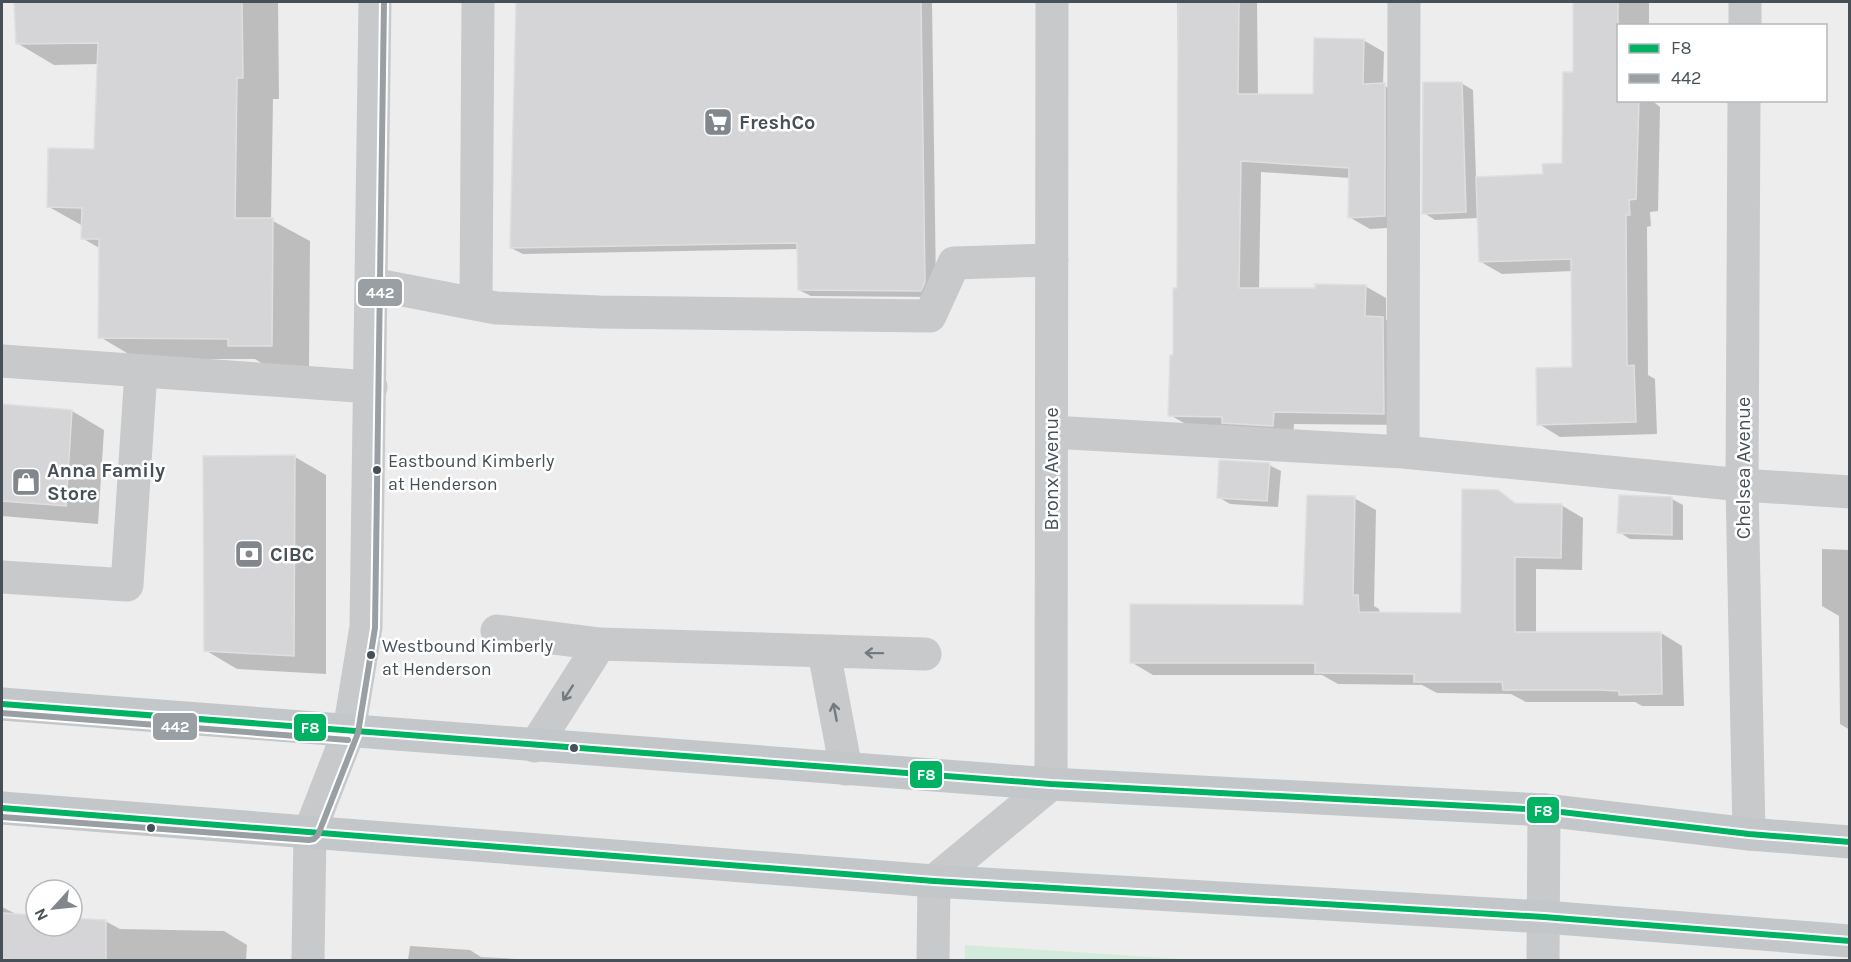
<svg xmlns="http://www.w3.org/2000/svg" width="1851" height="962" viewBox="0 0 1851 962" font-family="Karla,sans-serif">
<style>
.green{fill:#d2ebda}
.shadow{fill:#0003}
.building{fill:#d5d5d7;stroke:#dfdfe0;stroke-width:1.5}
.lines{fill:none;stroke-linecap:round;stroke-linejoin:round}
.minor{stroke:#c7c9cb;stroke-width:33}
.major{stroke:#c4c7c9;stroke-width:33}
.bus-1-casing{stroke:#fff;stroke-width:10}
.bus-2-casing{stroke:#fff;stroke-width:10}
.bus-1{stroke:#00b262;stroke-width:6}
.bus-2{stroke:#999fa3;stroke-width:6}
.oneway{stroke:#737a80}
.bus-dot{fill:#465058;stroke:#fff;stroke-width:2}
.labels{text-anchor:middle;stroke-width:5;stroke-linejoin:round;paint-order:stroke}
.bus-label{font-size:18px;fill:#465058;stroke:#fff;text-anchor:start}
.poi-label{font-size:20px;font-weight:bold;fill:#465058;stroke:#fff;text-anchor:start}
.street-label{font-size:20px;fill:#465058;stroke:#fff}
.line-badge{stroke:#fff;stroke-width:2}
.badge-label{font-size:16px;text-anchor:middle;font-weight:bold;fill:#fff}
</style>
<rect width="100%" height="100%" fill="#eeeded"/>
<!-- green -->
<path class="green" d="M 965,945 L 1197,960 L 965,960 Z"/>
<!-- shadow -->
<path class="shadow" d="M 16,2 L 278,2 L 279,99 L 273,99 L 271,220 L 310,241 L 309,367 L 266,366 L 255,359 L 137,359 L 100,337 L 101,249 L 82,238 L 83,226 L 49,207 L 96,151 L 99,64 L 54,65 L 17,43 Z
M 517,2 L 932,2 L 936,289 L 932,297 L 811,296 L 799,290 L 798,249 L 523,254 L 511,248 Z
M 1177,2 L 1257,2 L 1258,96 L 1315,95 L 1363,40 L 1384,52 L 1383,85 L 1405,97 L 1405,227 L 1370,229 L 1349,217 L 1350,178 L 1261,172 L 1259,290 L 1316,290 L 1365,286 L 1386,298 L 1386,320 L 1403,330 L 1405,425 L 1294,424 L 1293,437 L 1191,427 L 1170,415 L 1178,289 L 1179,39 L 1177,37 Z
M 1574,2 L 1649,2 L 1649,26 L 1618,26 L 1618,100 L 1651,100 L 1660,107 L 1658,211 L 1650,212 L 1651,226 L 1647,227 L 1648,375 L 1655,379 L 1657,434 L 1560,437 L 1539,424 L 1573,368 L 1573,271 L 1502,274 L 1481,262 L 1479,218 L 1435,220 L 1424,213 L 1461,83 L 1473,90 L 1476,178 L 1545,175 L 1564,164 L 1575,74 Z
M 2,405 L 72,411 L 104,430 L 98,524 L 2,516 Z
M 295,457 L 326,475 L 326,674 L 237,669 L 205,650 Z
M 1269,465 L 1281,471 L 1278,507 L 1230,504 L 1218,497 Z
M 1354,498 L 1376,510 L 1374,606 L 1379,609 L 1380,614 L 1462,614 L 1561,505 L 1583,518 L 1582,570 L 1536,569 L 1536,633 L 1661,633 L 1682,646 L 1684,706 L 1642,706 L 1635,702 L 1526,702 L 1511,694 L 1437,693 L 1422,685 L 1338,684 L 1322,675 L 1153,675 L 1131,662 L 1304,606 Z
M 1672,499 L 1683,505 L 1683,540 L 1630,539 L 1619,532 Z
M 1822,549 L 1850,550 L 1850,730 L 1840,724 L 1839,616 L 1822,606 Z
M 2,907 L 20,916 L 36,917 L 36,926 L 72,926 L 72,919 L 105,921 L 120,929 L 224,931 L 247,945 L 246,960 L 2,960 Z
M 410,946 L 470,950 L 481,957 L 538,960 L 408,960 Z"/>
<!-- building -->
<path class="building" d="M 14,2 L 242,2 L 243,78 L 237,78 L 235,218 L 273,218 L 272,346 L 228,346 L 228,339 L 98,338 L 99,239 L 81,239 L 82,208 L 47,207 L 48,148 L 94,149 L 98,43 L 16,44 Z
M 516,2 L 921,2 L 925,282 L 921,291 L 798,290 L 797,243 L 510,248 Z
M 1178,2 L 1239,2 L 1238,94 L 1313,94 L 1314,38 L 1364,39 L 1363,84 L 1385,83 L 1385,216 L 1348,218 L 1349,168 L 1241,161 L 1239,288 L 1315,288 L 1315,284 L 1366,285 L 1365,316 L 1383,317 L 1384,414 L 1274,412 L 1273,426 L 1222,423 L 1222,417 L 1168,416 L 1170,355 L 1173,355 L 1173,288 L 1177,288 Z
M 1573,2 L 1618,2 L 1618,100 L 1639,100 L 1636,199 L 1629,200 L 1630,215 L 1626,215 L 1627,366 L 1634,365 L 1636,422 L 1537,425 L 1536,368 L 1572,367 L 1571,259 L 1479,262 L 1476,177 L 1543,174 L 1542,164 L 1562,163 L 1563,72 L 1573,72 Z
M 1423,82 L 1462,82 L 1466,212 L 1422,214 Z
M 2,404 L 72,410 L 66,506 L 2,501 Z
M 295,455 L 294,656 L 204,651 L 203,456 Z
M 1219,460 L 1270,463 L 1267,501 L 1217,498 Z
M 1462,489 L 1498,490 L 1515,503 L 1562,504 L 1561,558 L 1515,557 L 1515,632 L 1661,632 L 1662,694 L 1619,695 L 1619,691 L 1599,690 L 1503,690 L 1502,682 L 1414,682 L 1414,674 L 1315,673 L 1315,663 L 1130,663 L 1130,604 L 1303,605 L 1307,495 L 1355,496 L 1353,595 L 1358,595 L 1359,612 L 1461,613 Z
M 1619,495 L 1672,497 L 1672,535 L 1617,533 Z
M 2,913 L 36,915 L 36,926 L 72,926 L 72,918 L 106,920 L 106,960 L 2,960 Z"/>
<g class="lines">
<!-- minor -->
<path class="minor" d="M 1745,26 L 1745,2
M 1744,100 L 1742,485 L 1749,834
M 372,284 L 496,308 L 600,312 L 930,316 L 954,263 L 1052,260
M 476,304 L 478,2
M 2,361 L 371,387
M 1052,432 L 1403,452 L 1742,485 L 1850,492
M 1403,452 L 1404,2
M 2,577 L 127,585 L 141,371
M 497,631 L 600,644 L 925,654
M 824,652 L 846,769
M 535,746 L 600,644
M 308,960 L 310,831 L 349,731 L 366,627 L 375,2
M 933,960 L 934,881 L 1051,784 L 1052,2
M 1543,960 L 1544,810"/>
<!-- major -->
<path class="major" d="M 2,704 L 1051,784 L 1544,810 L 1749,834 L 1850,842
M 2,808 L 934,881 L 1544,917 L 1850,941"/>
<!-- bus-1 casing -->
<g class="bus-1-casing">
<path id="bus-1" d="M 2,704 L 1051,784 L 1544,810 L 1749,834 L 1850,842
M 2,808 L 934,881 L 1544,917 L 1850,941"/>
</g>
<!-- bus-2 casing -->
<g class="bus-2-casing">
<path id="bus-2" d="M 2,713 L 348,740
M 2,817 L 309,840 L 314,839 L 318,835 L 358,733 L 375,628 L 384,2"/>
</g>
<!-- bus-1 -->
<use href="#bus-1" class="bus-1"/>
<!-- bus-2 -->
<use href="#bus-2" class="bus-2"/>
</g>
<!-- one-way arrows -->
<defs><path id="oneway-shaft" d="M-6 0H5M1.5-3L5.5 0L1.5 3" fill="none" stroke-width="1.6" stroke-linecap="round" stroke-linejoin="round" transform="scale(1.5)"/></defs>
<g class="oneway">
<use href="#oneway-shaft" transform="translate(874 653) rotate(-179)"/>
<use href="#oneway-shaft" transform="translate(568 693) rotate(123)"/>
<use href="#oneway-shaft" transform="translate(835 712) rotate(-101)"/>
</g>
<!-- icons -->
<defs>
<g id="supermarket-square" transform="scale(1.5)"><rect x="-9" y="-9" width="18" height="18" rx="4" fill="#81878c" stroke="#fff"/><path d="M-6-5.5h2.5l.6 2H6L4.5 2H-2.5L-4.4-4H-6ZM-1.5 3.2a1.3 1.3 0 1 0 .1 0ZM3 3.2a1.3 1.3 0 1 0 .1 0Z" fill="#fff"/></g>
<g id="shop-square" transform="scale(1.5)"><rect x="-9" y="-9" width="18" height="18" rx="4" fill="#81878c" stroke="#fff"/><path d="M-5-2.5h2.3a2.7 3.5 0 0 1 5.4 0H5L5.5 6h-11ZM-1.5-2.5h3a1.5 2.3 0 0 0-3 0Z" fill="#fff"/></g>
<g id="bank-square" transform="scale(1.5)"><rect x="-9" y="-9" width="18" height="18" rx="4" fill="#81878c" stroke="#fff"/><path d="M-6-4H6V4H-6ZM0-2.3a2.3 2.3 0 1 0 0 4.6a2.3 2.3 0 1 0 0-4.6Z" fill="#fff"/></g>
</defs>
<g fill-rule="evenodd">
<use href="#supermarket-square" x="718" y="122"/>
<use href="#shop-square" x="26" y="482"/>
<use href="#bank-square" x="249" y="554"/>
</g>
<!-- markers -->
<g class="bus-dot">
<circle cx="377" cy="470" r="5"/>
<circle cx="371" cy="655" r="5"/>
<circle cx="574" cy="748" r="5"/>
<circle cx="151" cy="828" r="5"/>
</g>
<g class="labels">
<!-- bus labels -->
<g class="bus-label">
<text x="388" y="467">Eastbound Kimberly<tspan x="388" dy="23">at Henderson</tspan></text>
<text x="382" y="652">Westbound Kimberly<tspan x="382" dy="23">at Henderson</tspan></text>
</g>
<!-- poi labels -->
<g class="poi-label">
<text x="739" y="129">FreshCo</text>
<text x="47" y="477">Anna Family<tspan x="47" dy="23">Store</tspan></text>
<text x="270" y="561">CIBC</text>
</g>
<!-- street labels -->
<g class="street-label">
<text transform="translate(1743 468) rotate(-90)" y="7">Chelsea Avenue</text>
<text transform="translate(1051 469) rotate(-90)" y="7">Bronx Avenue</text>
</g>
</g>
<g class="line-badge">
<rect x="357" y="278" width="46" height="29" rx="6" fill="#999fa3"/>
<rect x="152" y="712" width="46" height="29" rx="6" fill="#999fa3"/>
<rect x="293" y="713" width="34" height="29" rx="6" fill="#00b262"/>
<rect x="909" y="760" width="34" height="29" rx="6" fill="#00b262"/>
<rect x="1526" y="796" width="34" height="28" rx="6" fill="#00b262"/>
</g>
<g class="badge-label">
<text x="380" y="298">442</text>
<text x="175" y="732">442</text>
<text x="310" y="733">F8</text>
<text x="926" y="780">F8</text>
<text x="1543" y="816">F8</text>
</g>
<!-- border -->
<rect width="1851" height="962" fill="none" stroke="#465058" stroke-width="6"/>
<!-- legend -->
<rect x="1617" y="24" width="210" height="78" fill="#ffffff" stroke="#b5b9bc" stroke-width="1.5"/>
<rect x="1629" y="44" width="30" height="9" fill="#00b262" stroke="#b5b9bc" stroke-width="1.5"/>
<text x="1671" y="54" font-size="18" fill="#465058">F8</text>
<rect x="1629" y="74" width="30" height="9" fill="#999fa3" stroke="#b5b9bc" stroke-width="1.5"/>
<text x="1671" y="84" font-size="18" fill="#465058">442</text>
<!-- north arrow -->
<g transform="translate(54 908) rotate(243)"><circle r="28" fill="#ffffff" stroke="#b5b9bc" stroke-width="1.5"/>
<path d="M0-4.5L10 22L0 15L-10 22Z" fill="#81878c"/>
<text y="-9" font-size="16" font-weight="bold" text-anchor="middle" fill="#465058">N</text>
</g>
</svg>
